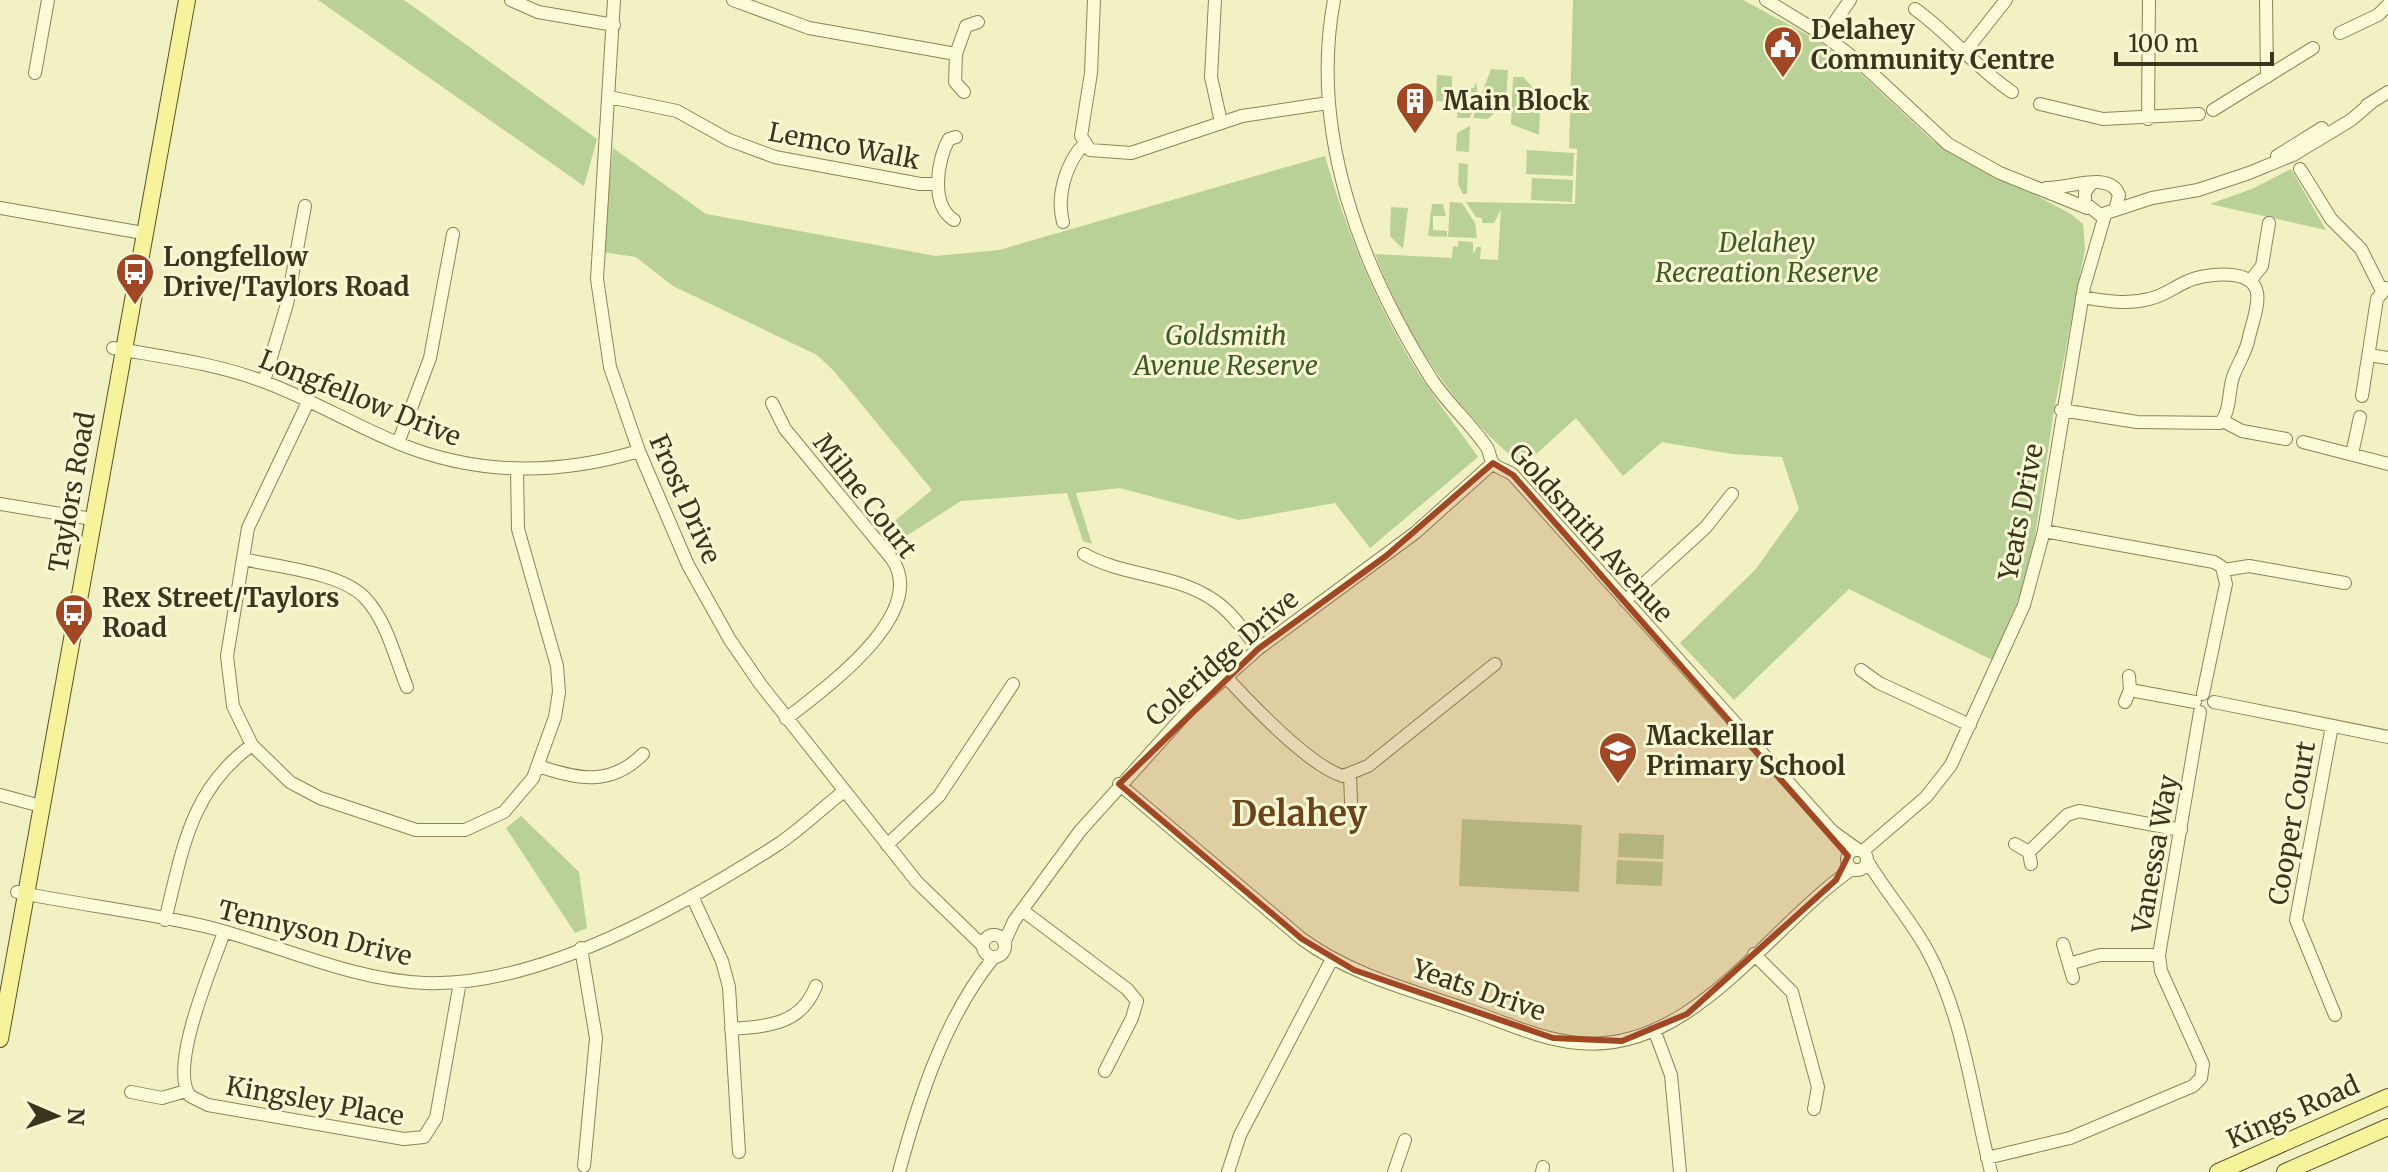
<svg xmlns="http://www.w3.org/2000/svg" width="2388" height="1172" viewBox="0 0 2388 1172" font-family="Merriweather,serif">
<style>
.green{fill:#b9d097}
.lines{fill:none;stroke-linecap:round;stroke-linejoin:round}
.minor-casing{stroke:#8d8459;stroke-width:14}
.major-casing{stroke:#5b502d;stroke-width:18}
.minor{stroke:#fbfbd8;stroke-width:12}
.major{stroke:#f6f49a;stroke-width:16}
.marked{fill:#a14724;fill-opacity:0.2;stroke:#a14724;stroke-width:6;stroke-linejoin:round}
.labels{text-anchor:middle;stroke-width:6;stroke-linejoin:round;paint-order:stroke}
.poi-label{font-size:26px;font-weight:bold;fill:#3c351e;stroke:#f8f8d4;text-anchor:start}
.street-label{font-size:26px;fill:#3c351e;stroke:#f8f8d4}
.park-label{font-size:26px;font-style:italic;fill:#3d5a23;stroke:#f8f8d4}
.district-label{font-size:34px;font-weight:bold;fill:#6c431a;stroke:#f8f8d4}
</style>
<rect width="100%" height="100%" fill="#f1f1c4"/>
<!-- green -->
<path class="green" d="M 318,0 L 404,0 L 597,139 L 584,186 Z
M 1573,0 L 1743,0 L 1821,42 L 1858,71 L 1933,141 L 2071,214 L 2083,224 L 2085,249 L 2054,411 L 2034,543 L 2025,584 L 1992,660 L 1849,589 L 1734,700 L 1680,643 L 1755,570 L 1799,509 L 1782,457 L 1732,454 L 1662,442 L 1623,476 L 1576,418 L 1523,466 C 1453,409 1407,337 1375,254 L 1452,258 L 1453,246 L 1458,247 L 1458,241 L 1473,242 L 1473,254 L 1477,247 L 1481,247 L 1480,259 L 1498,260 L 1501,209 L 1494,223 L 1482,223 L 1482,218 L 1476,217 L 1466,202 L 1575,204 L 1577,149 L 1569,148 Z
M 1491,69 L 1508,70 L 1506,102 L 1488,119 L 1473,118 Z
M 1437,75 L 1452,76 L 1452,102 L 1436,101 Z
M 1513,77 L 1523,77 L 1538,93 L 1541,90 L 1539,135 L 1511,124 Z
M 1476,82 L 1478,96 L 1470,118 L 1457,118 L 1458,87 L 1474,88 Z
M 1470,126 L 1469,152 L 1456,151 L 1457,133 Z
M 613,148 L 706,214 L 936,256 L 999,250 L 1325,156 C 1346,230 1374,300 1414,366 C 1433,397 1457,427 1478,457 L 1370,548 L 1335,503 L 1239,520 L 1120,488 L 1076,493 L 1092,544 L 1083,541 L 1067,493 L 961,501 L 889,547 L 879,534 L 932,490 L 834,371 L 817,355 L 673,286 L 636,257 L 602,252 Z
M 1527,150 L 1574,153 L 1573,176 L 1526,174 Z
M 1459,163 L 1468,164 L 1467,194 L 1463,194 L 1458,184 Z
M 2291,169 L 2326,230 L 2210,204 L 2252,189 Z
M 1532,178 L 1573,180 L 1572,202 L 1531,200 Z
M 1450,202 L 1462,203 L 1475,223 L 1477,238 L 1448,237 Z
M 1432,204 L 1443,204 L 1446,216 L 1433,216 L 1433,230 L 1447,231 L 1447,237 L 1428,236 Z
M 1391,207 L 1408,208 L 1403,249 L 1390,236 Z
M 521,816 L 579,872 L 587,928 L 575,933 L 506,828 Z
M 1462,819 L 1582,825 L 1579,892 L 1459,886 Z
M 1619,833 L 1664,835 L 1663,859 L 1618,857 Z
M 1617,860 L 1663,862 L 1662,886 L 1616,884 Z"/>
<g class="lines">
<!-- minor casing -->
<g class="minor-casing">
<path id="minor" d="M 511,0 L 538,12 L 614,25
M 614,0 L 597,279 L 610,367 L 639,451 L 688,565 L 730,640 L 761,685 L 917,882 L 983,946
M 733,0 L 809,28 L 956,54
M 1094,0 L 1091,73 L 1081,136 L 1090,150 L 1131,153 L 1242,116 L 1328,103
M 1215,0 L 1211,77 L 1221,122
M 1334,0 C 1309,134 1361,268 1432,380 C 1448,404 1470,423 1486,446 C 1490,451 1489,458 1493,463 C 1498,469 1507,470 1513,475 L 1832,831 L 1857,849
M 1766,0 L 1825,36 L 1863,65 L 1948,144 L 2000,173 L 2087,208
M 2266,0 L 2267,77
M 1915,9 C 1950,34 1976,68 2012,92
M 2340,33 L 2378,15 L 2388,5
M 1825,36 L 1850,0
M 1964,53 L 2006,0
M 35,73 L 48,0
M 964,92 L 955,82 L 956,54 L 966,26 L 978,22
M 609,97 L 677,111 L 729,140 L 775,157 L 920,184 L 937,184
M 2040,104 L 2103,119 L 2199,114
M 2367,105 L 2388,92
M 2213,110 L 2313,48
M 2148,119 L 2149,0
M 2277,156 L 2322,128
M 2300,169 L 2331,219 L 2361,249 L 2382,291
M 2091,184 L 2085,192 L 2085,203 L 2100,215 L 2152,198 L 2198,190 L 2249,173 L 2293,155 L 2351,120 L 2371,103
M 2046,188 C 2069,189 2110,170 2119,195 L 2115,210
M 0,208 L 143,233
M 954,220 C 930,205 937,160 949,139 L 956,137
M 1063,222 C 1056,196 1066,163 1084,144
M 2250,281 L 2262,266 L 2269,223
M 113,348 C 163,357 214,363 262,381 C 309,398 353,425 400,444 C 479,476 559,475 639,451
M 2369,355 L 2388,358
M 264,381 L 287,304 L 305,206
M 2362,396 L 2377,299 L 2386,288
M 308,402 L 248,528 L 227,656 L 233,706 L 252,745 L 290,782 L 320,798 L 416,830 L 465,830 L 504,812 L 533,778 L 555,717 L 559,692 L 557,666 L 518,529 L 517,469
M 772,403 L 785,429 L 892,559 C 930,614 824,689 786,719
M 2061,410 L 2137,422 L 2220,423 C 2231,411 2228,392 2233,377 C 2238,363 2247,351 2249,337 C 2252,324 2261,301 2256,289 C 2248,268 2203,274 2188,281 C 2174,287 2164,296 2149,299 C 2126,305 2105,301 2082,297
M 2223,421 L 2242,431 L 2286,439
M 2303,442 L 2388,464
M 398,443 L 430,358 L 453,234
M 2352,454 L 2360,417
M 0,504 L 92,519
M 2044,531 L 2214,562 L 2222,567 L 2226,584 L 2203,694
M 1084,554 C 1124,577 1173,573 1212,599 C 1231,611 1244,631 1258,649
M 243,559 C 277,567 341,572 365,598 C 387,621 395,658 407,687
M 2224,570 L 2249,566 L 2345,583
M 1625,601 L 1706,527 L 1732,494
M 1861,670 L 1879,683 L 1970,725
M 1226,677 C 1251,704 1309,766 1343,776 L 1368,766 L 1495,664
M 2130,690 L 2195,702
M 2125,702 L 2130,690 L 2129,676
M 2214,702 L 2388,737
M 2332,726 L 2296,920 L 2335,1015
M 538,766 C 578,779 610,787 643,754
M 1350,775 L 1351,802
M 1119,784 L 1302,939 C 1351,975 1411,990 1469,1010 C 1504,1022 1541,1040 1579,1043 C 1692,1054 1768,927 1852,869
M 0,795 L 41,806
M 2015,844 L 2029,852 L 2031,864
M 887,845 L 939,796 L 1013,684
M1847 860a10 10 0 1 1 20 0a10 10 0 1 1-20 0Z
M 1863,851 L 1926,797 L 1951,765 L 2024,605 L 2044,531 L 2084,287 L 2105,215
M 2029,852 L 2067,815 L 2079,811 L 2181,830
M 1868,862 C 1886,892 1909,918 1926,948 C 1964,1016 1972,1098 1991,1172
M 17,892 C 80,905 145,912 208,927 C 279,945 351,980 425,983 C 541,987 682,906 777,845 C 801,829 821,809 843,792
M 692,896 L 722,961 L 729,987 L 739,1152
M 1022,910 L 1127,989 L 1137,1001 L 1132,1018 L 1105,1071
M 165,920 C 183,849 190,790 252,745
M 224,932 C 213,965 168,1067 190,1096 L 208,1105 L 404,1139 L 424,1137 L 436,1118 L 460,982
M983 946a11 11 0 1 1 22 0a11 11 0 1 1-22 0Z
M 1004,943 L 1014,921 L 1080,831 L 1188,711 L 1258,649 L 1415,533 L 1493,463
M 2063,944 L 2073,978
M 581,948 L 596,1038 L 584,1166
M 1754,954 L 1792,992 L 1818,1087 L 1814,1109
M 2072,963 L 2100,955 L 2159,955
M 731,1029 C 768,1026 801,1025 816,986
M 1655,1032 L 1671,1075 L 1680,1172
M 131,1092 L 162,1098 L 186,1091
M 1987,1158 L 2070,1138 L 2193,1086 L 2201,1078 L 2203,1064 L 2161,971 L 2159,955 L 2200,712
M 899,1172 C 919,1098 945,1017 994,957
M 1228,1172 L 1240,1135 L 1332,959
M 1394,1172 L 1405,1140
M 1542,1172 L 1543,1167"/>
</g>
<!-- major casing -->
<g class="major-casing">
<path id="major" d="M 0,1039 L 187,0
M 2218,1172 L 2388,1097
M 2285,1172 L 2388,1127"/>
</g>
<!-- minor -->
<use href="#minor" class="minor"/>
<!-- major -->
<use href="#major" class="major"/>
</g>
<!-- marked area -->
<path class="marked" d="M 1493,463 L 1513,475 L 1848,856 L 1836,880 L 1687,1014 L 1622,1041 L 1553,1038 L 1354,970 L 1302,939 L 1119,784 L 1258,649 L 1386,556 Z"/>
<!-- icons -->
<defs>
<g id="civic-pin" transform="scale(2)"><path d="M0 17L-7.5 6A9.5 9.5 0 1 1 7.5 6Z" fill="#a14724" stroke="#f8f8d4"/><path d="M-.6-6.5H3V-4.5H.6V-3L4-1V1h2V6H-6V1h2V-1L-.6-3ZM-1.2 2.5V6h2.4V2.5Z" fill="#fff"/></g>
<g id="building-pin" transform="scale(2)"><path d="M0 17L-7.5 6A9.5 9.5 0 1 1 7.5 6Z" fill="#a14724" stroke="#f8f8d4"/><path d="M-4-6H4V6H1V3H-1V6H-4ZM-2.5-4.3h1.7v1.8h-1.7ZM.8-4.3h1.7v1.8H.8ZM-2.5-1h1.7V.8h-1.7ZM.8-1h1.7V.8H.8Z" fill="#fff"/></g>
<g id="bus-pin" transform="scale(2)"><path d="M0 17L-7.5 6A9.5 9.5 0 1 1 7.5 6Z" fill="#a14724" stroke="#f8f8d4"/><path d="M-5-6H5V4H4V6H2V4H-2V6H-4V4H-5ZM-3.5-4V0h7V-4ZM-3.5 1.2v1.5H-2V1.2ZM2 1.2v1.5H3.5V1.2Z" fill="#fff"/></g>
<g id="school-pin" transform="scale(2)"><path d="M0 17L-7.5 6A9.5 9.5 0 1 1 7.5 6Z" fill="#a14724" stroke="#f8f8d4"/><path d="M0-5L7-2L0 1L-7-2ZM-4 1L0 2.5L4 1V4Q0 6-4 4Z" fill="#fff"/></g>
</defs>
<g fill-rule="evenodd">
<use href="#civic-pin" x="1783" y="45"/>
<use href="#building-pin" x="1415" y="101"/>
<use href="#bus-pin" x="135" y="272"/>
<use href="#bus-pin" x="74" y="613"/>
<use href="#school-pin" x="1618" y="751"/>
</g>
<g class="labels">
<!-- poi labels -->
<g class="poi-label">
<text x="1811" y="39">Delahey<tspan x="1811" dy="30">Community Centre</tspan></text>
<text x="1443" y="110">Main Block</text>
<text x="163" y="266">Longfellow<tspan x="163" dy="30">Drive/Taylors Road</tspan></text>
<text x="102" y="607">Rex Street/Taylors<tspan x="102" dy="30">Road</tspan></text>
<text x="1646" y="745">Mackellar<tspan x="1646" dy="30">Primary School</tspan></text>
</g>
<!-- street labels -->
<g class="street-label">
<text transform="translate(844 146) rotate(11)" y="9">Lemco Walk</text>
<text transform="translate(360 398) rotate(22)" y="9">Longfellow Drive</text>
<text transform="translate(72 492) rotate(-80)" y="9">Taylors Road</text>
<text transform="translate(865 496) rotate(52)" y="9">Milne Court</text>
<text transform="translate(685 499) rotate(66)" y="9">Frost Drive</text>
<text transform="translate(2021 512) rotate(-79)" y="9">Yeats Drive</text>
<text transform="translate(1591 533) rotate(48)" y="9">Goldsmith Avenue</text>
<text transform="translate(1222 658) rotate(-41)" y="9">Coleridge Drive</text>
<text transform="translate(2292 823) rotate(-80)" y="9">Cooper Court</text>
<text transform="translate(2155 854) rotate(-80)" y="9">Vanessa Way</text>
<text transform="translate(315 933) rotate(14)" y="9">Tennyson Drive</text>
<text transform="translate(1479 990) rotate(19)" y="9">Yeats Drive</text>
<text transform="translate(315 1101) rotate(10)" y="9">Kingsley Place</text>
<text transform="translate(2293 1112) rotate(-24)" y="9">Kings Road</text>
</g>
<!-- park labels -->
<g class="park-label">
<text x="1767" y="252">Delahey<tspan x="1767" dy="30">Recreation Reserve</tspan></text>
<text x="1226" y="345">Goldsmith<tspan x="1226" dy="30">Avenue Reserve</tspan></text>
</g>
<!-- district labels -->
<g class="district-label">
<text x="1299" y="826">Delahey</text>
</g>
</g>
<!-- north arrow -->
<g transform="translate(56 1116) rotate(92)" stroke="#f8f8d4" stroke-width="6" paint-order="stroke">
<path d="M0-6L14 30L0 20L-14 30Z" fill="#3c351e"/>
<text y="-12" font-size="22" font-weight="bold" text-anchor="middle" fill="#3c351e">N</text>
</g>
<!-- scale -->
<path d="M2116 52v12h156v-12" fill="none" stroke="#3c351e" stroke-width="4"/>
<text x="2128" y="52" font-size="24" fill="#3c351e" stroke="#f8f8d4" stroke-width="6" paint-order="stroke">100 m</text>
</svg>
